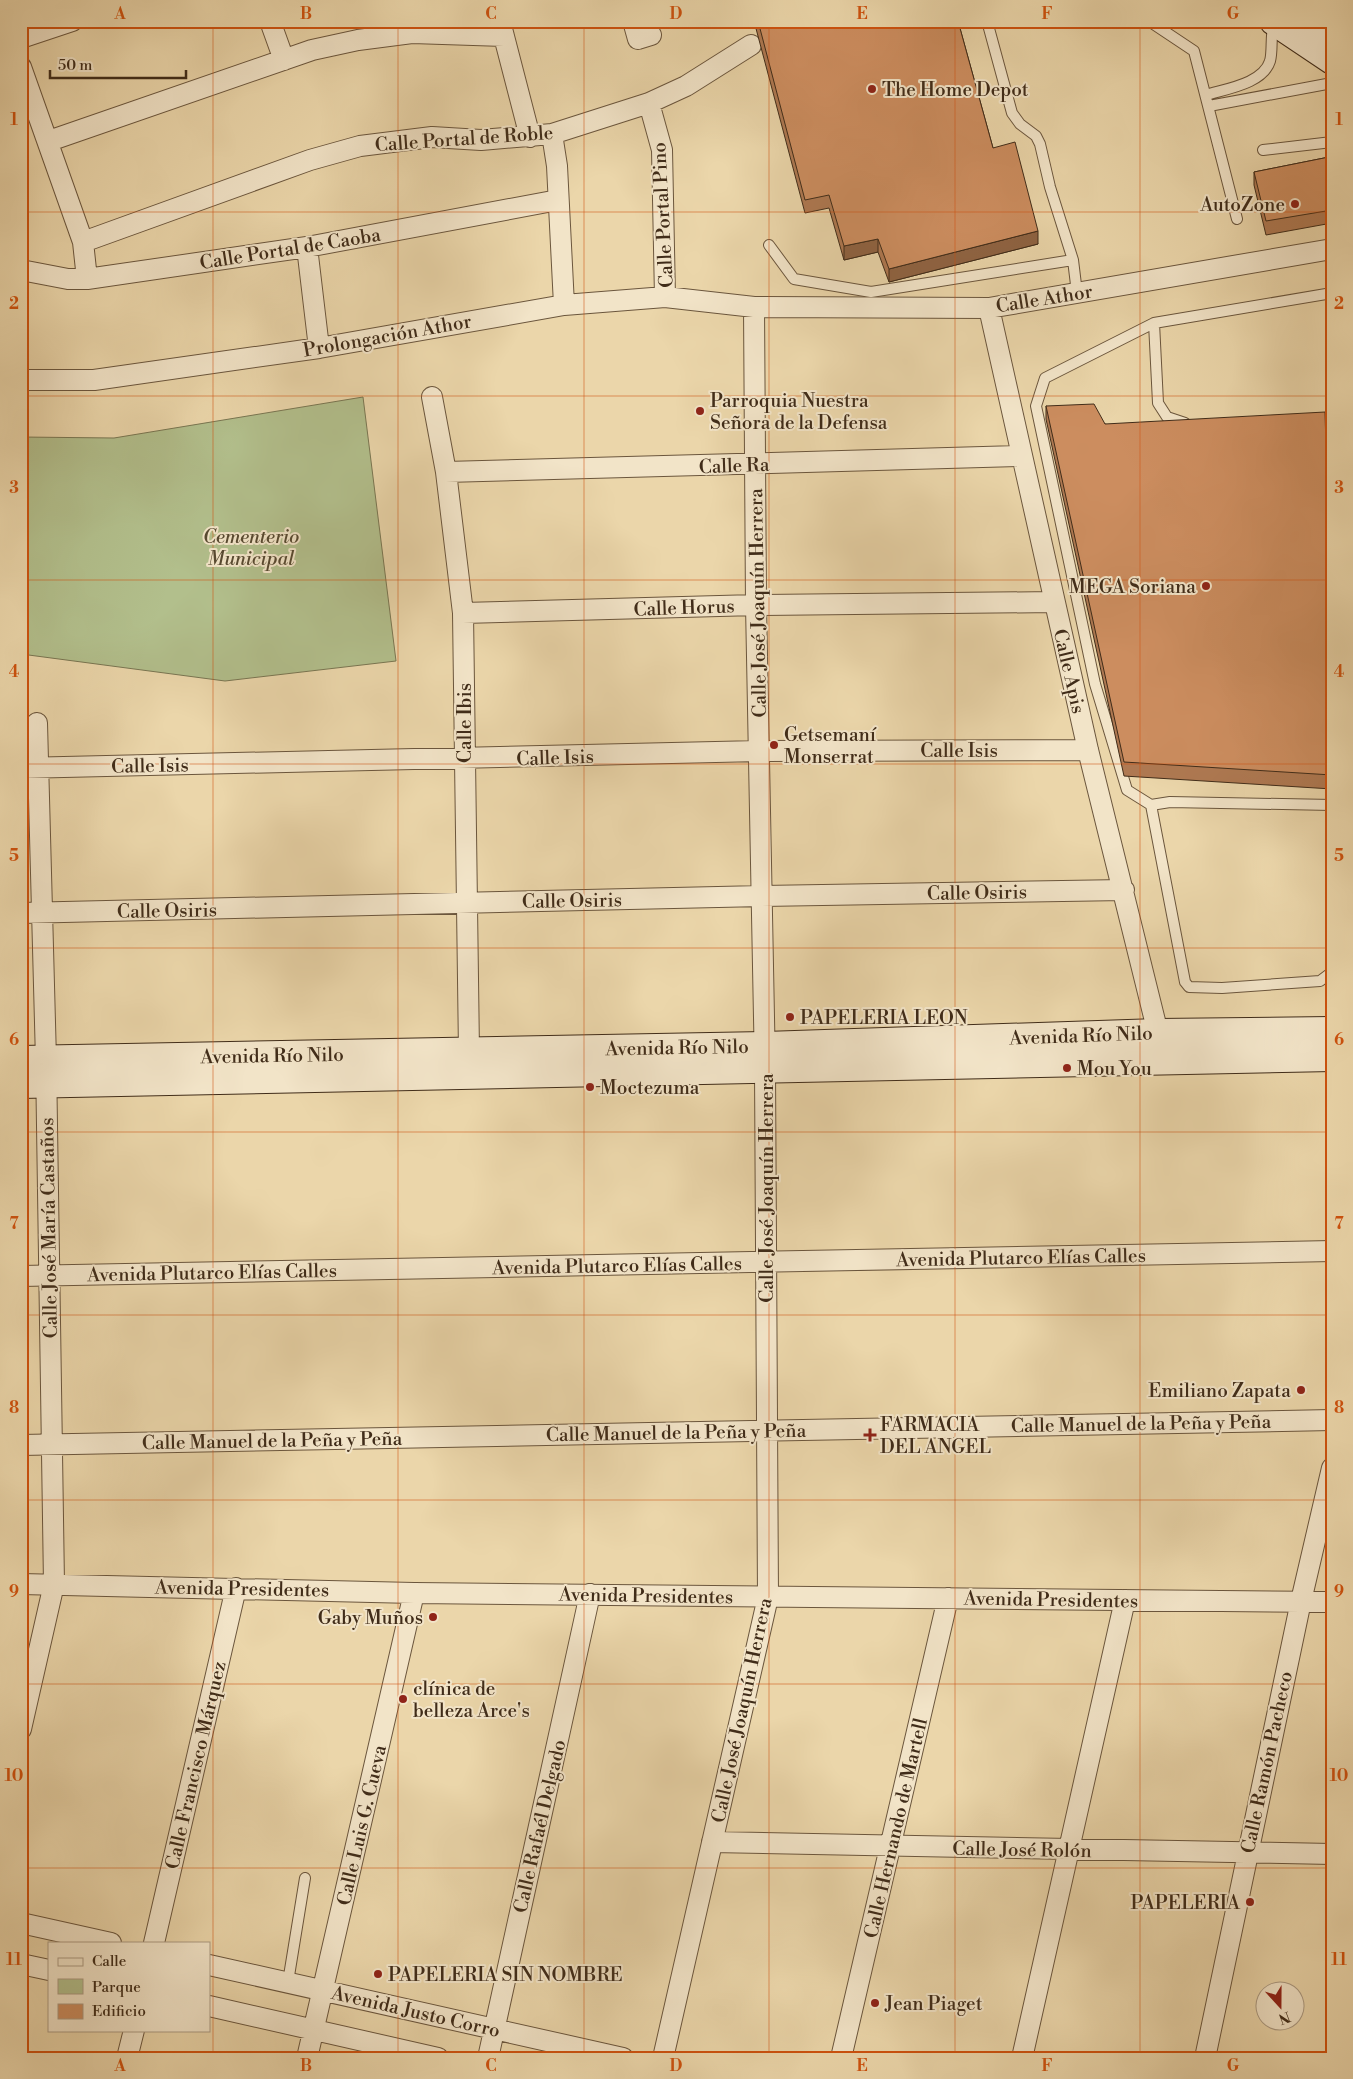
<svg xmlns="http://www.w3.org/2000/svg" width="1353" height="2079" viewBox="0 0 1353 2079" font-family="'Libre Bodoni',serif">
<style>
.green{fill:#b2bf8c;stroke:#797652}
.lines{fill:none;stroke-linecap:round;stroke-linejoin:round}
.lane-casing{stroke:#6b563d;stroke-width:12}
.street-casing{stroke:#6b563d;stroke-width:22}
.secondary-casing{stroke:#402c19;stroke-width:30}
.lane{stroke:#f2e4c8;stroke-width:10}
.street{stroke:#f2e4c8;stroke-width:20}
.secondary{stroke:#f2e4c8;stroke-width:28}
.wall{fill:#af7952;stroke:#402c19}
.shaded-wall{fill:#8f6342;stroke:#402c19}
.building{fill:#cc8d5f;stroke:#402c19}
.grid{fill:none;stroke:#cf520e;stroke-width:1;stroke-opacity:0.55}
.poi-dot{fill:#8f2418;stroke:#f2e4c8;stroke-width:2}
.labels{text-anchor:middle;stroke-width:4;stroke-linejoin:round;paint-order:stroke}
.poi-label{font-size:19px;fill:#402c19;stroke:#f2e4c8;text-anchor:start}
.street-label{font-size:19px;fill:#402c19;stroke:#f2e4c8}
.park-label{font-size:19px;font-style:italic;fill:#574930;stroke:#f2e4c8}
.neatline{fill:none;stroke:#cf520e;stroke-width:2}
.grid-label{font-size:16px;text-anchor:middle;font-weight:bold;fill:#cf520e}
</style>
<rect width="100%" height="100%" fill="#ebd6aa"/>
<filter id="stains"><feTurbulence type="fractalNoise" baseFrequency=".004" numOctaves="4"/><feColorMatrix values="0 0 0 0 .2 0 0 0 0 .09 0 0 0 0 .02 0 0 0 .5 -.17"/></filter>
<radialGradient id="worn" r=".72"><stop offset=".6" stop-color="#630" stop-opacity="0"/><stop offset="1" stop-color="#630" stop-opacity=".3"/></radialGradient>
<!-- green -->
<path class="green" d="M 363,397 L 396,661 L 225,681 L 21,654 L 21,437 L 114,438 Z"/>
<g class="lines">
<!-- lane casing -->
<g class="lane-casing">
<path id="lane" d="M 987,21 L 1012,113 L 1020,124 L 1036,136 L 1040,144 L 1050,187 L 1073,260 L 1077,293
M 1149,21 L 1194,51 L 1237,219
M 1206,95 C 1225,89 1263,84 1270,61 C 1273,50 1270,37 1274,23
M 1209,106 L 1332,83
M 1263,150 L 1332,142
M 769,245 L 794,279 L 871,292 L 1073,260
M 1154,323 L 1158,403 L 1167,417 L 1185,423
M 1311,419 L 1332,418
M 1151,805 L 1127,790 L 1095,684 L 1036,406 L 1045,378 L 1154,323 L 1332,293
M 1332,805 L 1170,802 L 1151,805 L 1185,982 L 1189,987 L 1222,988 L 1320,981 L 1332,972
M 288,1982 L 305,1878"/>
</g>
<!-- street casing -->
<g class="street-casing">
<path id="street" d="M 270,21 L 284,60
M 500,21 L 530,137
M 633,21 L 638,39 L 651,35
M 21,38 L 72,21
M 21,67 L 83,242 L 87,279
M 649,103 L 662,150 L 665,297
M 552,134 L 557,166 L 564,305
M 49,141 L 312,50 L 358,40 L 412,33 L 504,36
M 83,242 L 310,160 L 360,146 L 432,137 L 481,140 L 552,134 L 649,103 L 686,86 L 751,45
M 307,247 L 319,348
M 21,270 L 68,279 L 87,279 L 307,247 L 558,200
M 989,308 L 1088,750 L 1158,1033
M 21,380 L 94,380 L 319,348 L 564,305 L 665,297 L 754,307 L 989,308 L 1332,249
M 432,397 L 446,472 L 463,613 L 469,1052
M 446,472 L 1021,456
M 463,613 L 756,605 L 1054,602
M 21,768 L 759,751 L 1088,750
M 21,913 L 762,896 L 1124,890
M 21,1276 L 1332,1251
M 21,1445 L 1332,1420
M 21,1584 L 414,1593 L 1332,1602
M 21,1729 L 54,1584 L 46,1060 L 37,723
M 712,1842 L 1332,1854
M 21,1923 L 111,1943
M 154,1943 L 236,1588
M 21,1964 L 49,1970
M 209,1965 L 623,2058
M 209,2006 L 438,2058
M 127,2058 L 134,2030
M 307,2058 L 414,1593
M 488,2058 L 590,1594
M 663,2058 L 768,1597 L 765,1069 L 756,605 L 754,307
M 841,2058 L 948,1598
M 1022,2058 L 1125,1600
M 1205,2058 L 1301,1601 L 1332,1468"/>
</g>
<!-- secondary casing -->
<g class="secondary-casing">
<path id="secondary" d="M 1274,21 L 1332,60
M 1309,21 L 1332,37
M 21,1060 L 765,1046 L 1158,1033 L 1332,1031
M 21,1084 L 1332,1057"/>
</g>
<!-- lane -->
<use href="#lane" class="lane"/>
<!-- street -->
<use href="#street" class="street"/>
<!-- secondary -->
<use href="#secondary" class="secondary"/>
</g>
<!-- wall -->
<path class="wall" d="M 754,21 L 958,21 L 993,148 L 1038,244 L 889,282 L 878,252 L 844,260 L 829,208 L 805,213 Z
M 1332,154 L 1332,223 L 1266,235 L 1254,185 L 1254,172 L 1329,157 Z
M 1046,406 L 1105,424 L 1327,487 L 1332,451 L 1332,789 L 1124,776 L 1046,419 Z"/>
<!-- shaded-wall -->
<path class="shaded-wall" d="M 1038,231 L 1038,244 L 889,282 L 889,269 Z
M 878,239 L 878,252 L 844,260 L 844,246 Z"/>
<!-- building -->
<path class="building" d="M 758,21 L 958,21 L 993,148 L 1015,142 L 1038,231 L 889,269 L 878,239 L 844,246 L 829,195 L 805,200 Z
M 1332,154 L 1332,210 L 1266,221 L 1254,172 L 1329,157 Z
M 1094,404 L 1105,424 L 1325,412 L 1332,648 L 1332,775 L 1124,762 L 1046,406 Z
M 1327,451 L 1332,451 L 1332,648 L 1328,509 Z"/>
<!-- grid -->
<path class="grid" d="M 213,21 L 213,2058M 398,21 L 398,2058M 584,21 L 584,2058M 769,21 L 769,2058M 955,21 L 955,2058M 1140,21 L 1140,2058M 21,212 L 1332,212M 21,396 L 1332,396M 21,580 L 1332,580M 21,764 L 1332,764M 21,948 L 1332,948M 21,1132 L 1332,1132M 21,1315 L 1332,1315M 21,1500 L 1332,1500M 21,1684 L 1332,1684M 21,1868 L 1332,1868"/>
<!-- markers -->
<g class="poi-dot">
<circle cx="872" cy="89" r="5"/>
<circle cx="1295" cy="204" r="5"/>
<circle cx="700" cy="411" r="5"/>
<circle cx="1206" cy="586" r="5"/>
<circle cx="774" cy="745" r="5"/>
<circle cx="790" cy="1017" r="5"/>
<circle cx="1067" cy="1068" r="5"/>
<circle cx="590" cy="1087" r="5"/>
<circle cx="1301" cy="1390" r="5"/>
<path d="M867.5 1427.5h5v5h5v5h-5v5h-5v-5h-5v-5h5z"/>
<circle cx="433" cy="1617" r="5"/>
<circle cx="403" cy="1699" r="5"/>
<circle cx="1250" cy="1902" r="5"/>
<circle cx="378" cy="1974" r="5"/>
<circle cx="875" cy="2003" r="5"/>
</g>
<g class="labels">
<!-- poi labels -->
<g class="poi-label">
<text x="882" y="96">The Home Depot</text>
<text x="1285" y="211" text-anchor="end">AutoZone</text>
<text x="710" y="407">Parroquia Nuestra<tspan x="710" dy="22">Señora de la Defensa</tspan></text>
<text x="1196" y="593" text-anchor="end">MEGA Soriana</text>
<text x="784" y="741">Getsemaní<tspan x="784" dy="22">Monserrat</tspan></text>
<text x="800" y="1024">PAPELERIA LEON</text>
<text x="1077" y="1075">Mou You</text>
<text x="600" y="1094">Moctezuma</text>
<text x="1291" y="1397" text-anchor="end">Emiliano Zapata</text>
<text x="880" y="1431">FARMACIA<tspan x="880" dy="22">DEL ANGEL</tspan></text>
<text x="423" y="1624" text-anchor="end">Gaby Muños</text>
<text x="413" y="1695">clínica de<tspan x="413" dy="22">belleza Arce's</tspan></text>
<text x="1240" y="1909" text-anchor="end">PAPELERIA</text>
<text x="388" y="1981">PAPELERIA SIN NOMBRE</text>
<text x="885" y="2010">Jean Piaget</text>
</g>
<!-- street labels -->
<g class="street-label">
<text transform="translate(464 138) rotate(-4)" y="7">Calle Portal de Roble</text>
<text transform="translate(662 215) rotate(-93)" y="7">Calle Portal Pino</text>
<text transform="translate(290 248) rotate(-9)" y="7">Calle Portal de Caoba</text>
<text transform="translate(1044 298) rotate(-9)" y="7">Calle Athor</text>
<text transform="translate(387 335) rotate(-10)" y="7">Prolongación Athor</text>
<text transform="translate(734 465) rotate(-2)" y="7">Calle Ra</text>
<text transform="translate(757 603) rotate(-91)" y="7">Calle José Joaquín Herrera</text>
<text transform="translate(684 607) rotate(-2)" y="7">Calle Horus</text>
<text transform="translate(1070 671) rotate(77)" y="7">Calle Apis</text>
<text transform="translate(464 723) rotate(-90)" y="7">Calle Ibis</text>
<text x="959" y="757">Calle Isis</text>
<text transform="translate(555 757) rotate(-2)" y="7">Calle Isis</text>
<text transform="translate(150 765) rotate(-1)" y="7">Calle Isis</text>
<text transform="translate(977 892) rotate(-1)" y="7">Calle Osiris</text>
<text transform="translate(572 900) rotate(-1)" y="7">Calle Osiris</text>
<text transform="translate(167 910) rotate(-1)" y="7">Calle Osiris</text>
<text transform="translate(1081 1035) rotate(-2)" y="7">Avenida Río Nilo</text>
<text transform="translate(677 1047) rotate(-1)" y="7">Avenida Río Nilo</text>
<text transform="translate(272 1055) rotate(-1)" y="7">Avenida Río Nilo</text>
<text transform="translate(766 1188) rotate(-90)" y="7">Calle José Joaquín Herrera</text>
<text transform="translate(48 1228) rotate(-91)" y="7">Calle José María Castaños</text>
<text transform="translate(1021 1257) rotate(-1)" y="7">Avenida Plutarco Elías Calles</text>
<text transform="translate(617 1265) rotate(-1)" y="7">Avenida Plutarco Elías Calles</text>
<text transform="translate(212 1272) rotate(-1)" y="7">Avenida Plutarco Elías Calles</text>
<text transform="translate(1141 1423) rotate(-1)" y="7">Calle Manuel de la Peña y Peña</text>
<text transform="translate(676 1432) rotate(-1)" y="7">Calle Manuel de la Peña y Peña</text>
<text transform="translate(272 1440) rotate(-1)" y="7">Calle Manuel de la Peña y Peña</text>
<text transform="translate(242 1588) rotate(1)" y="7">Avenida Presidentes</text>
<text transform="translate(646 1595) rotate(1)" y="7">Avenida Presidentes</text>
<text transform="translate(1051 1599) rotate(1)" y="7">Avenida Presidentes</text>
<text transform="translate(741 1710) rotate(-78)" y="7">Calle José Joaquín Herrera</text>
<text transform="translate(1266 1762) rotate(-78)" y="7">Calle Ramón Pacheco</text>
<text transform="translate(195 1765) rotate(-77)" y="7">Calle Francisco Márquez</text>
<text transform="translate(361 1825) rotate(-77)" y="7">Calle Luis G. Cueva</text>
<text transform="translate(539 1826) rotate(-77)" y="7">Calle Rafaél Delgado</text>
<text transform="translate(895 1828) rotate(-77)" y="7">Calle Hernando de Martell</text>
<text transform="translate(1022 1849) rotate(1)" y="7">Calle José Rolón</text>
<text transform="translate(416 2011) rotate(13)" y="7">Avenida Justo Corro</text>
</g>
<!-- park labels -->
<g class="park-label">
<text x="251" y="543">Cementerio<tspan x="251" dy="22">Municipal</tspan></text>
</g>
</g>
<!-- margin -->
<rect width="1353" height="2079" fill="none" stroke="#ebd6aa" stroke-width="55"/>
<!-- legend -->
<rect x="48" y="1942" width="162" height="90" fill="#f2e4c8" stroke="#ab9a82"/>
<rect x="58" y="1958" width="25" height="8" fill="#f2e4c8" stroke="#ab9a82"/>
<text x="92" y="1966" font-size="15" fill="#402c19">Calle</text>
<rect x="58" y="1979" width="25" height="15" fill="#b2bf8c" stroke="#ab9a82"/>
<text x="92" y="1992" font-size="15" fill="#402c19">Parque</text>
<rect x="58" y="2004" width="25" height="15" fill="#cc8d5f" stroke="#ab9a82"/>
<text x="92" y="2016" font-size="15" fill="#402c19">Edificio</text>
<!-- north arrow -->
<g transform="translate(1280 2006) rotate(159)"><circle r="24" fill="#f2e4c8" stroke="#ab9a82"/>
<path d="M0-4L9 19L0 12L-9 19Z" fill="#8f2418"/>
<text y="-8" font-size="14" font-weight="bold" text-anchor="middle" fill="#402c19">N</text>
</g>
<!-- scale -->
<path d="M50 70v8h136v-8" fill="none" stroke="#402c19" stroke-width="2.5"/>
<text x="58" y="70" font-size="15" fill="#402c19" stroke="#f2e4c8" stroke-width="4" paint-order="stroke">50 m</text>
<rect x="28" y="28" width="1298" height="2024" class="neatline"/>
<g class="grid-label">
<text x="120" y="19">A</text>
<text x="306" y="19">B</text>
<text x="491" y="19">C</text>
<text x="676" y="19">D</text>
<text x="862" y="19">E</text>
<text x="1047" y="19">F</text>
<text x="1233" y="19">G</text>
<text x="14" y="125">1</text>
<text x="1339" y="125">1</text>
<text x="14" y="309">2</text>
<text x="1339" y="309">2</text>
<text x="14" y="493">3</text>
<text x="1339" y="493">3</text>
<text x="14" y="677">4</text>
<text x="1339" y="677">4</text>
<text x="14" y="861">5</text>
<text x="1339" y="861">5</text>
<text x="14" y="1045">6</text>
<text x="1339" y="1045">6</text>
<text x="14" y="1229">7</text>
<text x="1339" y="1229">7</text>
<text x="14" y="1413">8</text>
<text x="1339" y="1413">8</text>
<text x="14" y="1597">9</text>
<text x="1339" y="1597">9</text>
<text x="14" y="1781">10</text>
<text x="1339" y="1781">10</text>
<text x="14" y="1965">11</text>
<text x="1339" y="1965">11</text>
<text x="120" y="2071">A</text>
<text x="306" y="2071">B</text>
<text x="491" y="2071">C</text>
<text x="676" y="2071">D</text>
<text x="862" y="2071">E</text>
<text x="1047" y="2071">F</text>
<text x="1233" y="2071">G</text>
</g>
<rect width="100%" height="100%" filter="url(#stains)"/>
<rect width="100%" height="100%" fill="url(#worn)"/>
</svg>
